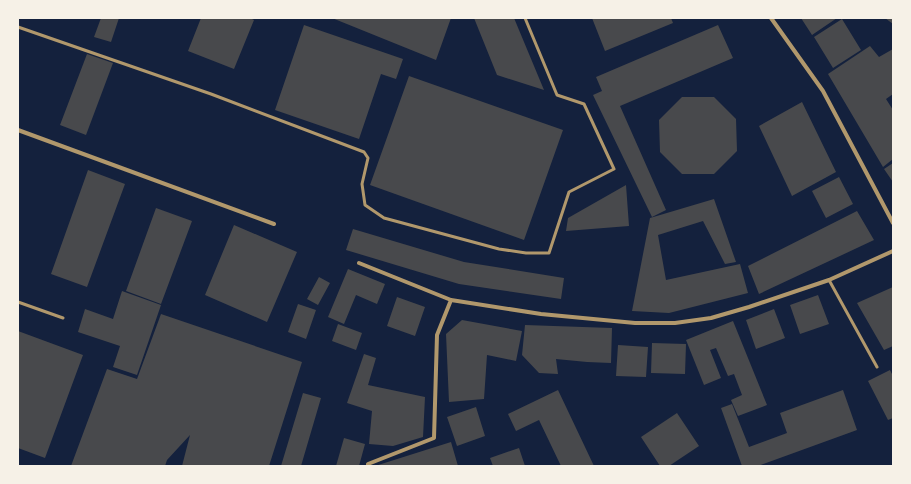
<svg xmlns="http://www.w3.org/2000/svg" width="911" height="484" viewBox="0 0 911 484" font-family="'PT Sans',sans-serif">
<style>
.building{fill:#48494c}
.lines{fill:none;stroke-linecap:round;stroke-linejoin:round}
.service{stroke:#b1986c;stroke-width:3}
.minor{stroke:#b1986c;stroke-width:4}
</style>
<rect width="100%" height="100%" fill="#14213d"/>
<!-- building -->
<path class="building" d="M 101,18 L 119,18 L 111,42 L 94,37 Z
M 201,18 L 250,18 L 254,20 L 234,69 L 188,51 Z
M 332,18 L 451,18 L 436,60 Z
M 474,18 L 514,18 L 544,90 L 497,75 Z
M 592,18 L 671,18 L 673,23 L 605,51 Z
M 801,18 L 837,18 L 812,35 Z
M 885,18 L 893,18 L 893,24 Z
M 842,19 L 861,50 L 833,68 L 814,37 Z
M 304,25 L 403,59 L 396,79 L 381,74 L 359,139 L 275,110 Z
M 718,25 L 733,58 L 620,106 L 666,210 L 652,217 L 593,95 L 602,91 L 596,77 Z
M 870,46 L 879,57 L 893,49 L 893,94 L 886,99 L 893,110 L 893,159 L 883,167 L 828,74 Z
M 87,54 L 113,63 L 86,135 L 60,125 Z
M 409,76 L 563,130 L 524,240 L 370,185 Z
M 682,97 L 714,97 L 736,119 L 737,151 L 714,174 L 682,174 L 660,152 L 659,120 Z
M 802,102 L 836,172 L 792,196 L 759,126 Z
M 893,163 L 893,182 L 884,169 Z
M 88,170 L 125,184 L 87,287 L 51,274 Z
M 839,177 L 853,204 L 826,218 L 812,191 Z
M 626,185 L 629,226 L 566,231 L 568,218 Z
M 714,199 L 736,262 L 725,264 L 703,221 L 658,235 L 666,280 L 740,264 L 748,293 L 669,313 L 632,311 L 650,218 Z
M 156,208 L 192,221 L 161,304 L 126,291 Z
M 857,211 L 874,240 L 759,294 L 748,266 Z
M 234,225 L 297,252 L 267,322 L 205,295 Z
M 353,229 L 464,262 L 564,278 L 561,299 L 459,284 L 346,250 Z
M 348,269 L 385,284 L 377,304 L 356,295 L 344,324 L 328,317 Z
M 319,277 L 330,283 L 318,305 L 307,299 Z
M 893,287 L 893,346 L 884,350 L 857,303 Z
M 122,291 L 161,305 L 137,375 L 113,367 L 120,346 L 78,332 L 85,309 L 113,319 Z
M 818,295 L 829,324 L 800,334 L 790,305 Z
M 397,297 L 425,307 L 415,336 L 387,326 Z
M 298,304 L 316,310 L 306,339 L 288,332 Z
M 774,309 L 785,338 L 756,349 L 746,320 Z
M 161,314 L 302,362 L 269,466 L 182,466 L 190,435 L 167,460 L 165,466 L 71,466 L 107,369 L 137,379 Z
M 462,320 L 522,331 L 516,361 L 487,355 L 484,399 L 449,402 L 446,334 Z
M 733,321 L 767,405 L 738,416 L 731,400 L 742,395 L 734,374 L 728,376 L 716,348 L 710,350 L 721,378 L 704,385 L 686,340 Z
M 338,324 L 362,333 L 356,350 L 332,341 Z
M 525,325 L 612,328 L 611,363 L 587,362 L 556,359 L 558,374 L 539,373 L 522,355 Z
M 18,331 L 83,355 L 45,458 L 18,448 Z
M 652,343 L 686,344 L 685,374 L 651,373 Z
M 618,345 L 648,347 L 646,377 L 616,376 Z
M 364,354 L 376,358 L 368,385 L 425,397 L 423,437 L 393,446 L 369,444 L 372,411 L 347,403 Z
M 890,370 L 893,376 L 893,418 L 888,420 L 868,381 Z
M 558,390 L 594,466 L 561,466 L 539,420 L 516,431 L 508,414 Z
M 843,390 L 857,430 L 758,466 L 742,466 L 721,408 L 732,404 L 749,447 L 787,433 L 780,413 Z
M 303,393 L 321,398 L 301,466 L 281,466 Z
M 476,407 L 485,436 L 457,446 L 447,417 Z
M 677,413 L 699,446 L 669,466 L 660,466 L 641,437 Z
M 344,438 L 365,444 L 359,466 L 336,466 Z
M 451,442 L 458,466 L 375,466 Z
M 519,448 L 525,466 L 493,466 L 490,458 Z"/>
<g class="lines">
<!-- service -->
<path class="service" d="M 18,27 L 211,94 L 364,152 L 368,158 L 362,184 L 365,205 L 384,218 L 499,249 L 526,253 L 549,253 L 569,192 L 614,169 L 584,104 L 557,95 L 525,18
M 829,280 L 877,367
M 18,302 L 63,318"/>
<!-- minor -->
<path class="minor" d="M 771,18 L 823,91 L 893,223
M 18,130 L 274,224
M 359,263 L 451,300 L 541,314 L 635,323 L 675,323 L 711,318 L 749,307 L 829,280 L 893,251
M 368,466 L 368,464 L 434,438 L 437,335 L 451,300"/>
</g>
<!-- border -->
<rect width="911" height="484" fill="none" stroke="#f6f1e7" stroke-width="38"/>
</svg>
